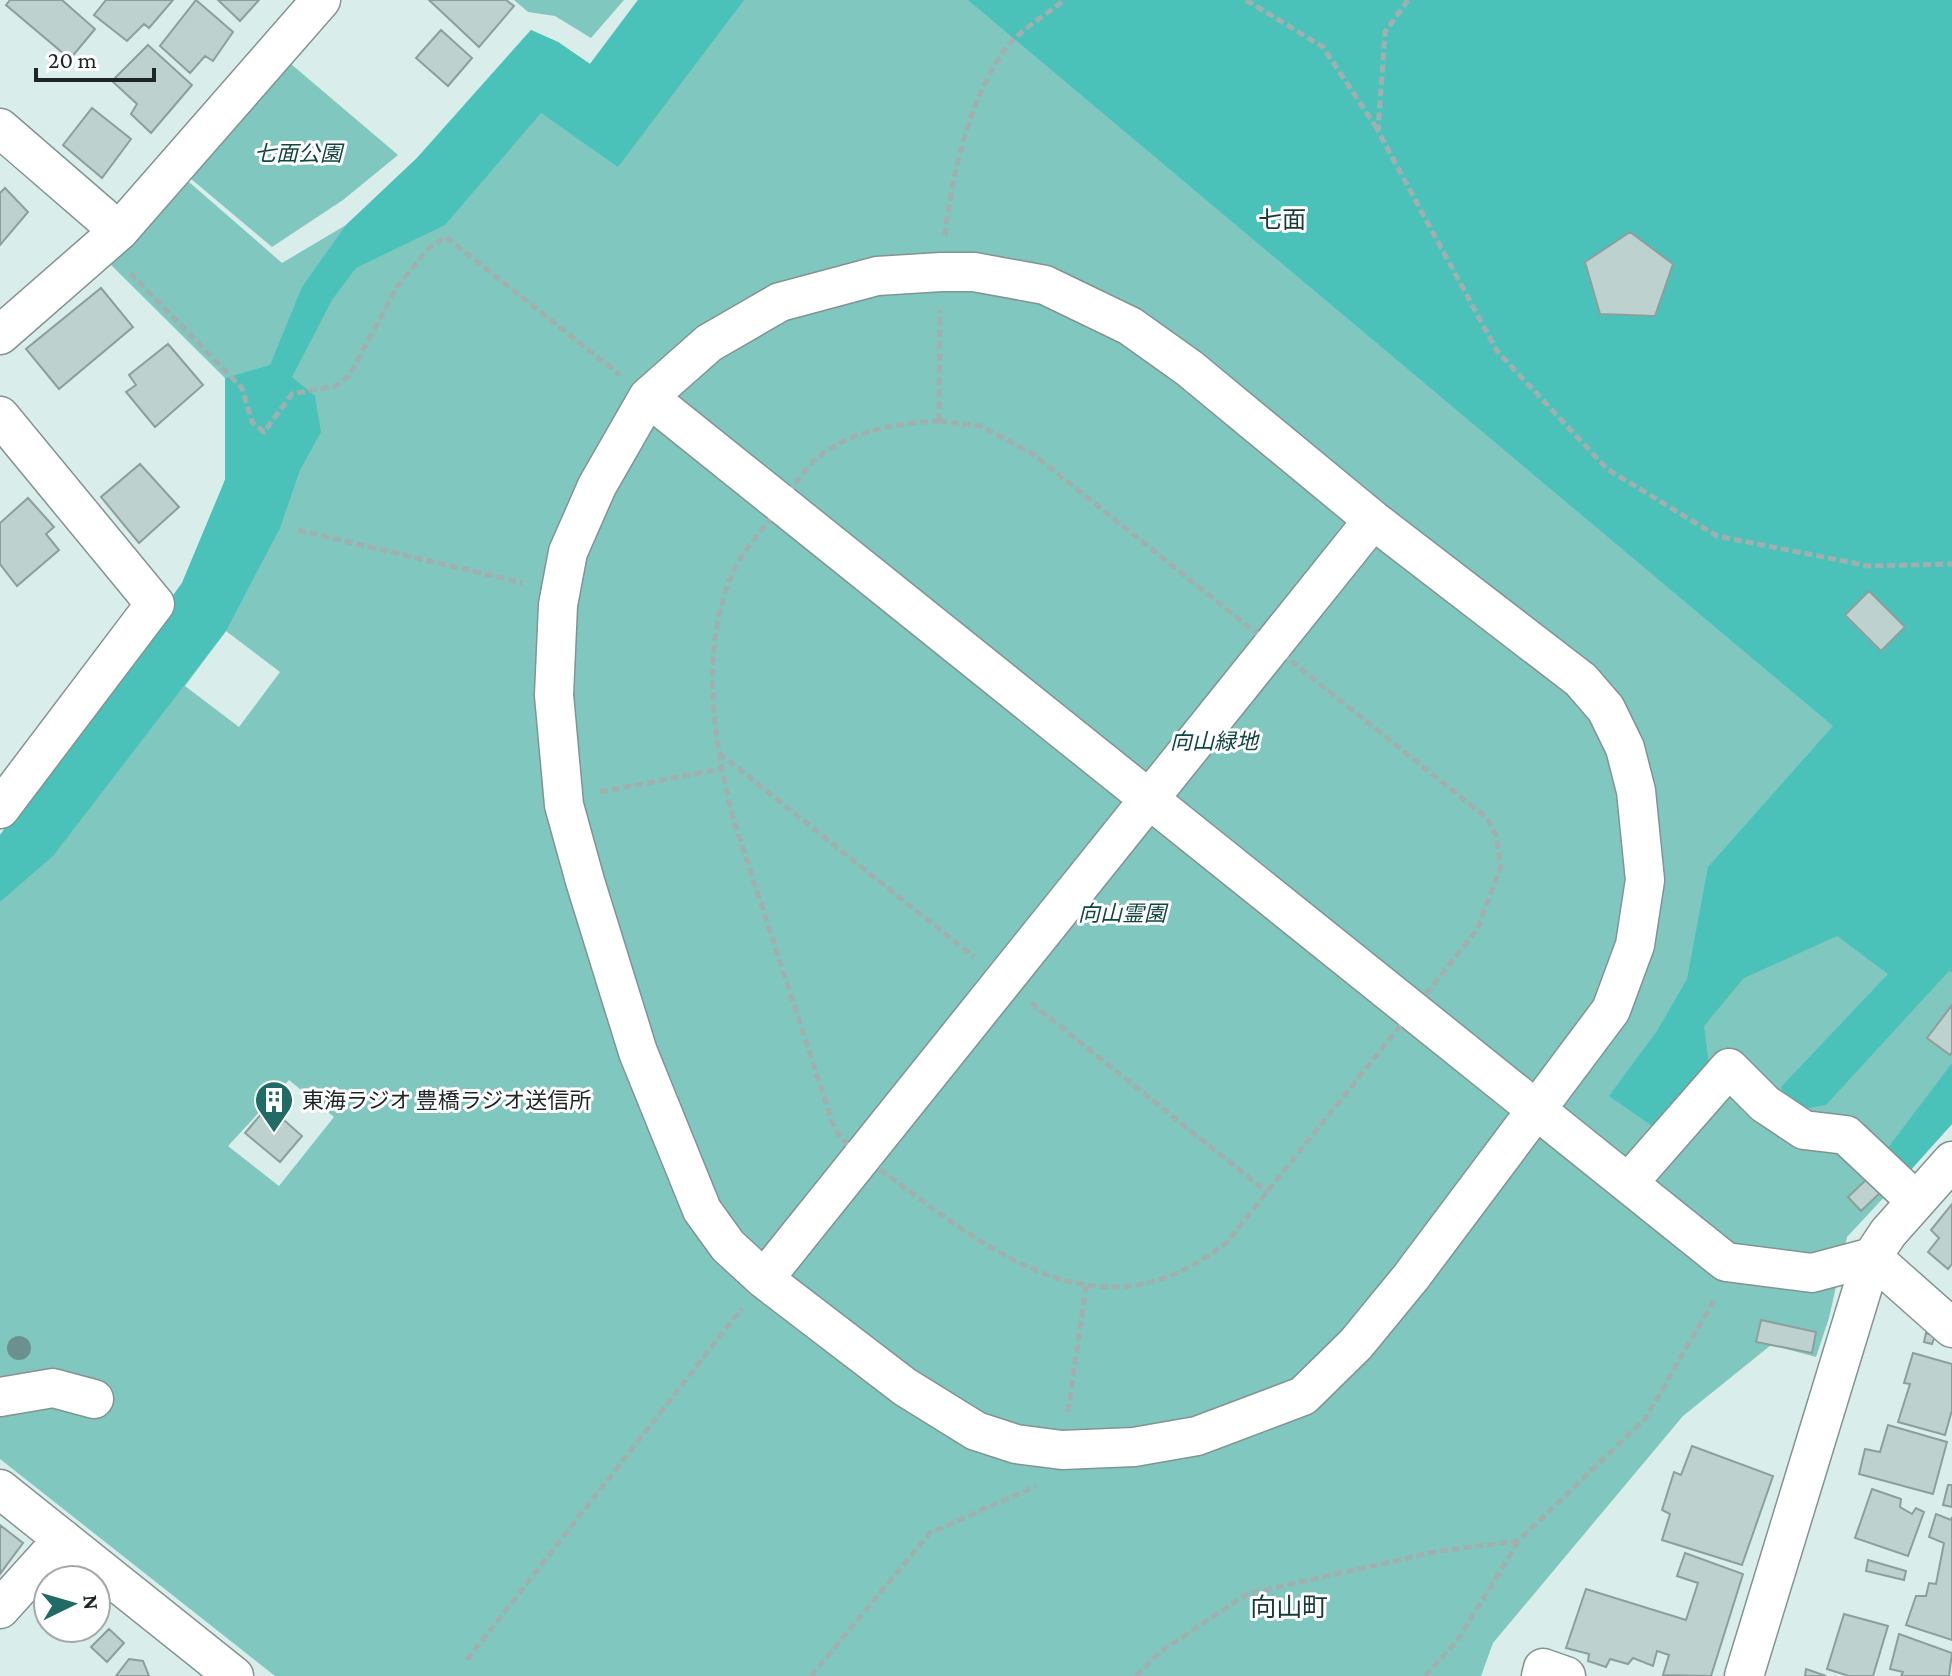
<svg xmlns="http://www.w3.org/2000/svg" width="1952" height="1676" viewBox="0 0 1952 1676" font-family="'Crimson Pro','Noto Sans JP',serif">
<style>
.green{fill:#80c7c0;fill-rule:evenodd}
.forest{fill:#4bc2b9}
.building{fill:#bdd1ce;stroke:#8c9f9d;stroke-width:2}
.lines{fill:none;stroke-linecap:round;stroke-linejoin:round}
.minor-casing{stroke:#819492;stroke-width:41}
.path{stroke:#a0b0af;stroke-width:5;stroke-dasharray:8 4;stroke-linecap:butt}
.minor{stroke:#fff;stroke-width:38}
.tree{fill:#6b918e}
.labels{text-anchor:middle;stroke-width:6;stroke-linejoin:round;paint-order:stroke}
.park-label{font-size:22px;font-style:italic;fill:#114642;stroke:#fff}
.poi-label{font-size:22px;fill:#1e2625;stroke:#fff;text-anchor:start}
.neighbourhood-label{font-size:24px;fill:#183a37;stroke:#fff}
.quarter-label{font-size:26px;fill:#183a37;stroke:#fff}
</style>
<rect width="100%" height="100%" fill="#d9edeb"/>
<!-- green -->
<path class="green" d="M 514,0 L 624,0 L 591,38 L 555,16 L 528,12 Z
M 638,0 L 1952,0 L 1952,1124 L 1847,1237 L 1829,1318 L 1816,1357 L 1771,1345 L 1683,1416 L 1493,1643 L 1481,1676 L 275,1676 L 0,1459 L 0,835 L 182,583 L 225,480 L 225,378 L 111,265 L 189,182 L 282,263 L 346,225 L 417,158 L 531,30 L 558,42 L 590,64 ZM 226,631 L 280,672 L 239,727 L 185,686 ZM 289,1080 L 334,1117 L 279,1186 L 228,1146 Z
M 291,64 L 398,155 L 343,200 L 272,247 L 190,178 Z"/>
<!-- forest -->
<path class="forest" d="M 638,0 L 744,0 L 618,167 L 541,113 L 445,225 L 356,268 L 332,300 L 292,377 L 315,396 L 321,432 L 300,470 L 280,528 L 226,631 L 53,856 L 0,902 L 0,835 L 182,583 L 225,480 L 225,378 L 270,365 L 302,287 L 346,225 L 417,158 L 531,30 L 558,42 L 590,64 Z
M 968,0 L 1952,0 L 1952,972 L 1949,971 L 1826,1105 L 1797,1110 L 1785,1101 L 1781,1087 L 1888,974 L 1837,936 L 1744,978 L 1704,1026 L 1710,1073 L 1655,1128 L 1609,1096 L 1657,1031 L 1687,979 L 1708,867 L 1833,726 Z
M 1952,1063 L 1952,1124 L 1909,1172 L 1884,1153 Z"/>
<!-- building -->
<path class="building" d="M 10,0 L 62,0 L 95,29 L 70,59 L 6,5 Z
M 106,0 L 173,0 L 149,28 L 144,24 L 127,41 L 94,15 Z
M 196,0 L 233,32 L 213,61 L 205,56 L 190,73 L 160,46 Z
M 218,0 L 259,0 L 240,21 Z
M 429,0 L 506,0 L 514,6 L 479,47 Z
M 441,30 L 472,58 L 448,86 L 416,58 Z
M 148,45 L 192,85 L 151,133 L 131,114 L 137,104 L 112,81 Z
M 92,108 L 131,139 L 102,178 L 63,145 Z
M 5,188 L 28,212 L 0,245 L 0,193 Z
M 1630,232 L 1673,264 L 1655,316 L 1600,314 L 1585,262 Z
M 101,288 L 133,327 L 59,389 L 26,349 Z
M 168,344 L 203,385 L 155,427 L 126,392 L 136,385 L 129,375 Z
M 140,464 L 179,507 L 139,543 L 101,497 Z
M 28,498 L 54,527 L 46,534 L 59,550 L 17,586 L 0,564 L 0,523 Z
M 1869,591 L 1905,627 L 1881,651 L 1845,615 Z
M 1952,1005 L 1952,1052 L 1950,1055 L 1927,1038 Z
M 268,1106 L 302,1136 L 280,1162 L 245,1133 Z
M 1870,1176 L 1883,1190 L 1861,1211 L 1848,1197 Z
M 1952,1204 L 1952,1264 L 1948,1269 L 1928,1252 L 1939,1238 L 1931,1230 Z
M 1761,1320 L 1816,1332 L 1812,1353 L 1756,1342 Z
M 1926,1333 L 1935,1336 L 1932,1344 L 1924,1342 Z
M 1913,1353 L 1952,1364 L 1952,1410 L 1945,1435 L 1898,1422 L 1910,1384 L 1904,1383 Z
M 1888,1425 L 1947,1442 L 1933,1494 L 1859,1474 L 1865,1449 L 1880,1452 Z
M 1692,1446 L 1773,1476 L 1742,1565 L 1662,1540 L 1670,1514 L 1662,1510 L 1674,1472 L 1681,1475 Z
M 1948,1485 L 1952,1485 L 1952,1507 L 1943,1505 Z
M 1872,1489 L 1901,1499 L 1900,1507 L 1912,1514 L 1916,1508 L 1924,1512 L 1908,1556 L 1855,1538 Z
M 1936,1514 L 1951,1520 L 1952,1517 L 1952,1640 L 1906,1625 L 1916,1596 L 1926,1596 L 1929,1583 L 1936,1584 L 1944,1543 L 1929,1537 Z
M 0,1525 L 23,1543 L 0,1574 Z
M 1685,1553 L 1743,1574 L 1711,1676 L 1663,1675 L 1669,1655 L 1657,1651 L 1653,1666 L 1633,1658 L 1628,1664 L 1610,1659 L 1606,1667 L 1588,1661 L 1589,1654 L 1566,1648 L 1586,1589 L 1686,1620 L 1698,1583 L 1677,1576 Z
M 1868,1560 L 1906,1571 L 1904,1580 L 1866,1571 Z
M 1844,1614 L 1888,1626 L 1873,1676 L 1849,1676 L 1827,1669 Z
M 109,1629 L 124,1643 L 107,1662 L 91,1647 Z
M 1899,1634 L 1952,1653 L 1949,1676 L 1901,1676 L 1903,1672 L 1890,1669 Z
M 129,1659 L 143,1661 L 149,1676 L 116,1676 Z
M 1806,1669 L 1826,1676 L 1805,1676 Z"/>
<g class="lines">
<!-- minor casing -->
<g class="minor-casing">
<path id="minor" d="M 0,128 L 119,231
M 941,272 L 974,272 L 1045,285 L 1130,326 L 1189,368 L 1373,520 L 1581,680 L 1606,709 L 1625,748 L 1636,791 L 1645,880 L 1635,945 L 1611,1010 L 1411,1277 L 1356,1344 L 1303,1396 L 1197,1436 L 1134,1447 L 1062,1450 L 1016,1444 L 976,1431 L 905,1387 L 764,1279 L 728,1246 L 702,1210 L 638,1052 L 585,881 L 564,805 L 554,695 L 558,605 L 568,552 L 597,486 L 648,397 L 709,343 L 780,302 L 877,276 Z
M 0,335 L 119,231 L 321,0
M 648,397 L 1726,1262 L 1812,1273 L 1872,1257 L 1952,1328
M 0,416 L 155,604 L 0,809
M 1629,1182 L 1729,1068 L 1765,1104 L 1804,1130 L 1846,1135 L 1916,1201
M 764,1279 L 1373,520
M 0,1397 L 53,1388 L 94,1399
M 0,1489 L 234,1676
M 0,1609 L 63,1539
M 1541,1676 L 1543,1668 L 1566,1676
M 1744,1676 L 1872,1257 L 1888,1233 L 1952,1161"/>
</g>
<!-- path -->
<path class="path" d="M 1246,0 L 1323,47 L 1378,130
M 1408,0 L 1385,32 L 1378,131 L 1497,351 L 1607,469 L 1717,536 L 1869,566 L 1952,564
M 945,236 C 951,178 970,96 1006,48 C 1020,30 1046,15 1064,0
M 130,273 L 242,388 L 252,422 L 264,432 L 292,394 L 335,386 L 349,376 L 397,287 L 428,249 L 446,237 L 620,375
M 939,421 L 980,426 L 1033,454 L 1487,818 L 1496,836 L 1501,866 L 1477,930 L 1227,1242 C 1086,1355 968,1229 851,1149 L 835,1130 L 733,818 C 714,742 700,656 730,579 C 739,554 762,531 778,509 C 788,495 798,478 810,465 C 841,432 896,423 939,421 Z
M 939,421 L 940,310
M 298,530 L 523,583
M 719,753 L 974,957
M 600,792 L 721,769
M 1031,1003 L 1267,1192
M 1068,1412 L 1086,1286
M 467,1660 L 742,1308
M 811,1676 L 930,1533 L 1036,1486
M 1136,1676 L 1160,1652 L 1247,1594 L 1439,1551 L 1518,1541 L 1645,1419 L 1716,1297
M 1425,1676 L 1457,1641 L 1518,1542"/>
<!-- minor -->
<use href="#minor" class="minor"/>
</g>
<!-- trees -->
<circle class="tree" cx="19" cy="1348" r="12"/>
<!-- icons -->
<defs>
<g id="building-pin" transform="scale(2)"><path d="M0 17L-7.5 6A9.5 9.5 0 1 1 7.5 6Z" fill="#206b65" stroke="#fff"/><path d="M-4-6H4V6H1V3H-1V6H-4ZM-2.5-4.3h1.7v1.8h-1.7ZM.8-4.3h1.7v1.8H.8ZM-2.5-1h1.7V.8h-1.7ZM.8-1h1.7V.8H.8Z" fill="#fff"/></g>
</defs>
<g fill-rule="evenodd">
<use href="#building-pin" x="274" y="1100"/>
</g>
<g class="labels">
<!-- park labels -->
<g class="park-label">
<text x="298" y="161">七面公園</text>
<text x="1214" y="749">向山緑地</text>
<text x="1122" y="921">向山霊園</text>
</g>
<!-- poi labels -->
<g class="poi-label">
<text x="302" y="1108">東海ラジオ 豊橋ラジオ送信所</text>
</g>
<!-- neighbourhood labels -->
<g class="neighbourhood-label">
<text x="1282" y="228">七面</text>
</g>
<!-- quarter labels -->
<g class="quarter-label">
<text x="1289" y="1616">向山町</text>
</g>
</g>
<!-- north arrow -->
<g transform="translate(72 1604) rotate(85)"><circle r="38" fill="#ffffff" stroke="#a5a8a8" stroke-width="2"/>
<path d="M0-6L14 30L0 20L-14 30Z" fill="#206b65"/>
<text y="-12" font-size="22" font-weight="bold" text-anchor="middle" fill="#1e2625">N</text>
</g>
<!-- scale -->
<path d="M36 68v12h118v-12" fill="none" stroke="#1e2625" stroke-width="4"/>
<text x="48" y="68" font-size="24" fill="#1e2625" stroke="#ffffff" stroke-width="6" paint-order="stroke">20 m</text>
</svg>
